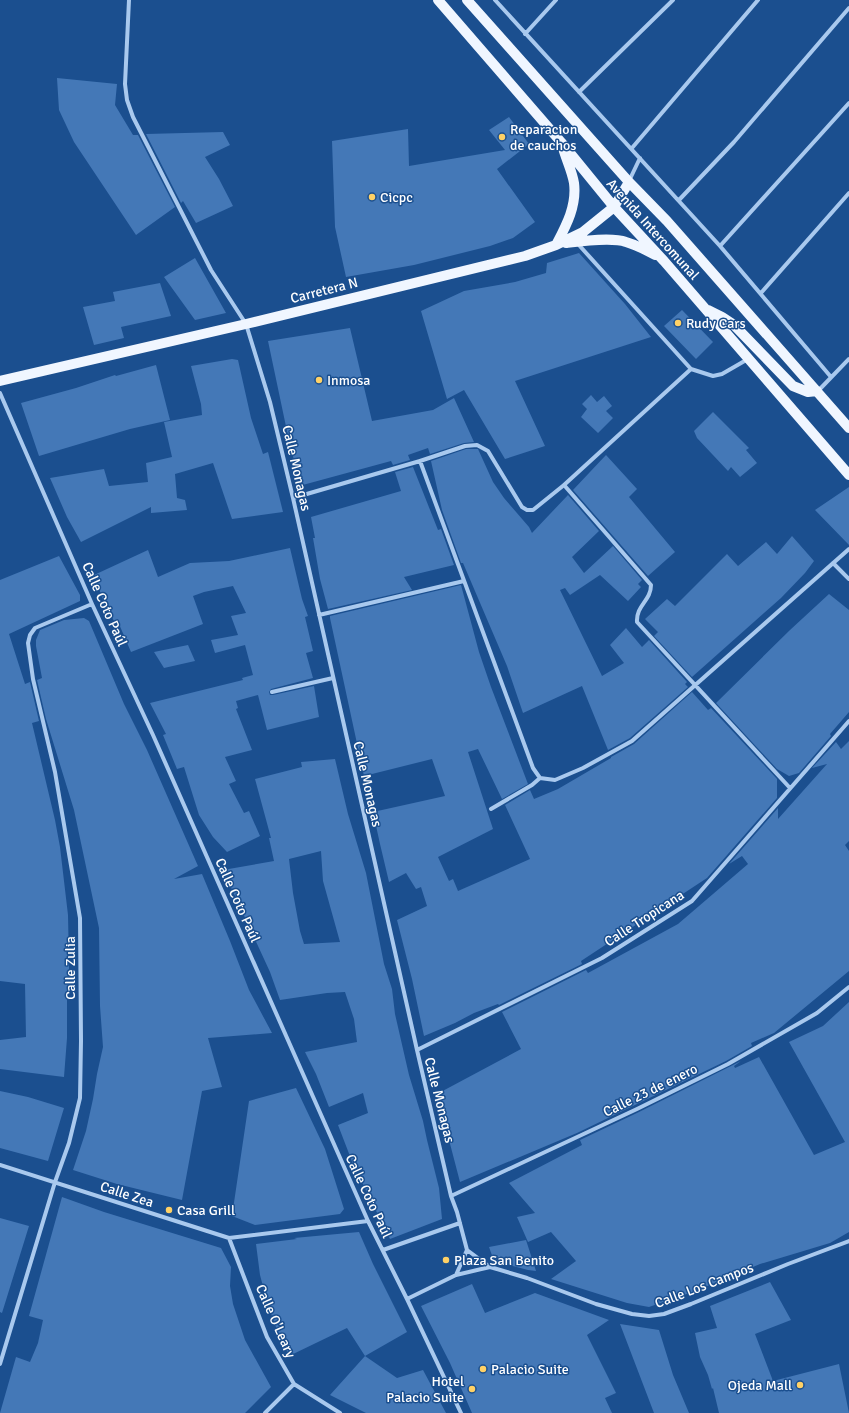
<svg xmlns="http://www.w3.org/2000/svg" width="849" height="1413" viewBox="0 0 849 1413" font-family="Signika,sans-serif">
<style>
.building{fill:#4478b7;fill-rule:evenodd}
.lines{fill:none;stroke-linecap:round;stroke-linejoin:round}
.minor{stroke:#a9c9ee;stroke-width:4}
.primary{stroke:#f0f6ff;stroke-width:10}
.poi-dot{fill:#ffd166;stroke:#1b4f8f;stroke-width:1.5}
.labels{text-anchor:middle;stroke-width:3;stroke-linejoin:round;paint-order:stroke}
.poi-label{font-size:14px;fill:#fff;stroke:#1b4f8f;text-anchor:start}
.street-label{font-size:14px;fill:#fff;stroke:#1b4f8f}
</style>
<rect width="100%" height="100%" fill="#1b4f8f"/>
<!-- building -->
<path class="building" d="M 57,78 L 117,84 L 115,105 L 133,135 L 138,135 L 175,207 L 136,235 L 74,142 L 59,110 Z
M 509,117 L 529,144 L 497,169 L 535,222 L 513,238 L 490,246 L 414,265 L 346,277 L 335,227 L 332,141 L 408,129 L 409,166 L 505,150 L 489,130 Z
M 223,132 L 230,145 L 205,157 L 219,179 L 233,206 L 196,223 L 183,201 L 181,203 L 146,134 Z
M 579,253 L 625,304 L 651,337 L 515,381 L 545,446 L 505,459 L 464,390 L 447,399 L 421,311 L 464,291 L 515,282 L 546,273 L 547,263 Z
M 195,258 L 226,313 L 195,320 L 164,277 Z
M 160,283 L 171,316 L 121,327 L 124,338 L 94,345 L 83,307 L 115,301 L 113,292 Z
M 682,310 L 713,342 L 696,359 L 664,326 Z
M 350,328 L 372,421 L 433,410 L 454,398 L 474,442 L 464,443 L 430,454 L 428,448 L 408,455 L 410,460 L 393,465 L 391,461 L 299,486 L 289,436 L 288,436 L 268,341 Z
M 232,359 L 238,360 L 251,418 L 263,454 L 268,452 L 283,512 L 232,519 L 213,463 L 175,474 L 177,498 L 185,500 L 187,510 L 151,513 L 151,507 L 81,542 L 67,517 L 50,478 L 104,469 L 109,486 L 148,482 L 146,463 L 172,457 L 164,422 L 202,415 L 201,404 L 191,366 Z
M 156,365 L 170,420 L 130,429 L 39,456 L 21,403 L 76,388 L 115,375 L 116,376 Z
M 591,395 L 597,402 L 604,396 L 612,406 L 606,411 L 613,418 L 598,433 L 581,417 L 587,409 L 582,404 Z
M 713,412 L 749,448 L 746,450 L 757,463 L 740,477 L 731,467 L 728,471 L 697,438 L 694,431 Z
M 466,449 L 478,449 L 493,482 L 504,498 L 529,527 L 532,533 L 568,495 L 599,531 L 572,557 L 584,573 L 613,546 L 642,580 L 638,584 L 641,587 L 628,601 L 600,575 L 570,595 L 565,588 L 560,590 L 602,676 L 624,663 L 610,645 L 626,628 L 642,647 L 649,640 L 687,682 L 685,684 L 688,687 L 630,738 L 608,750 L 582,686 L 523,713 L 507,666 L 463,563 L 461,563 L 442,510 L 431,461 Z
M 606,455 L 637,489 L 629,497 L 675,552 L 648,576 L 573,490 Z
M 413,467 L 438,530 L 441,529 L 454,565 L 404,577 L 412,590 L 328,609 L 320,579 L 313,538 L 315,538 L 311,517 L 401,491 L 395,472 Z
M 849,487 L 849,545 L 815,510 Z
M 792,536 L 814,561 L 805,573 L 781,598 L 692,677 L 654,636 L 658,632 L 645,619 L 667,599 L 675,606 L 727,554 L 738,566 L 766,542 L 777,554 Z
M 290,548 L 302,599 L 308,616 L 305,617 L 313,651 L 306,653 L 313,678 L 271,689 L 269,692 L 270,695 L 273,695 L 314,686 L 319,717 L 267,730 L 258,695 L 236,701 L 238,708 L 236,709 L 252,750 L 225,757 L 236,781 L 229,784 L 244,813 L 249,811 L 260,836 L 227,852 L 213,837 L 199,815 L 184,767 L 177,769 L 163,735 L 166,734 L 150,703 L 243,680 L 242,678 L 253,675 L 245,645 L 215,653 L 211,640 L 238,635 L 231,616 L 246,613 L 233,586 L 204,592 L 193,596 L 203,624 L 131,652 L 119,624 L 116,625 L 103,600 L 94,575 L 148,550 L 158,577 L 190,563 L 229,561 Z
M 59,556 L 80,595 L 80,601 L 9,634 L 25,684 L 30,682 L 39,721 L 32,723 L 55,820 L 60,847 L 68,915 L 69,963 L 69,988 L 67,988 L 67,1038 L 64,1077 L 0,1069 L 0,1040 L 26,1037 L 25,984 L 0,981 L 0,580 Z
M 461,585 L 479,652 L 491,687 L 528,784 L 502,799 L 478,749 L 468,752 L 493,829 L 438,857 L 449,881 L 453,879 L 458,891 L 530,859 L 505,805 L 530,790 L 534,799 L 558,789 L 611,758 L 611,757 L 634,744 L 692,692 L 708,710 L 711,708 L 777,779 L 777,798 L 707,878 L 581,961 L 582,964 L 499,1005 L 498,1004 L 474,1013 L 455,1023 L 424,1036 L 412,979 L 397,920 L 427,906 L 421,887 L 416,889 L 406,873 L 389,882 L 380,844 L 373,812 L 445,796 L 432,759 L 364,776 L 330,618 L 330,616 Z
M 829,594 L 849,610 L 849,712 L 830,734 L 831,736 L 799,773 L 789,776 L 777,769 L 716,703 L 790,630 Z
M 84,618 L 89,621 L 124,704 L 147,750 L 198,866 L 174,879 L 202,874 L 230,941 L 249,990 L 272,1033 L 208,1038 L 222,1087 L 202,1091 L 182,1200 L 117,1184 L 73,1170 L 86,1131 L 93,1099 L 97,1074 L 103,1047 L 100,1006 L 99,928 L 74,810 L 46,719 L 37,680 L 42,678 L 36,646 L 36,640 L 40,630 L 64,620 Z
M 188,645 L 195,661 L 164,668 L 154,652 Z
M 849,741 L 849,841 L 845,845 L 849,851 L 849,971 L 774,1033 L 751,1043 L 752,1046 L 726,1061 L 577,1133 L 460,1182 L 437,1094 L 521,1049 L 502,1012 L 586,970 L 588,973 L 678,924 L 748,864 L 742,856 L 729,864 L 778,808 L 778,819 L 827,764 L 812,768 L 836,742 L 841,749 Z
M 335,759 L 348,814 L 366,873 L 384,964 L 392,989 L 395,1014 L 409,1075 L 423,1121 L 427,1140 L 439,1188 L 442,1219 L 390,1239 L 353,1164 L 338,1125 L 368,1113 L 363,1093 L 329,1107 L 316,1074 L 305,1052 L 357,1042 L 354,1019 L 345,992 L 327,993 L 280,1000 L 270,972 L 223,870 L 274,861 L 269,838 L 271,838 L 255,779 L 302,767 L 301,762 ZM 321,851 L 323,881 L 340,942 L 304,944 L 300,931 L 293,893 L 289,859 Z
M 849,1002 L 849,1232 L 830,1243 L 760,1264 L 698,1290 L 649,1307 L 627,1303 L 551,1279 L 576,1261 L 551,1232 L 528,1242 L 517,1217 L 535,1213 L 509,1183 L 582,1145 L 580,1140 L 639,1112 L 741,1061 L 734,1066 L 735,1068 L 759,1057 L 814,1155 L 845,1142 L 789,1042 L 823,1026 Z
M 296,1088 L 325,1149 L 344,1209 L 340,1214 L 255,1225 L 232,1216 L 249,1101 Z
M 0,1091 L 28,1097 L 64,1108 L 48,1161 L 0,1148 Z
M 62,1197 L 104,1212 L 221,1248 L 231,1267 L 230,1286 L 233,1304 L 245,1340 L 271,1387 L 245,1413 L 0,1413 L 16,1357 L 30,1362 L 38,1343 L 43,1320 L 29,1316 Z
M 0,1218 L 29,1226 L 2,1313 L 0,1312 Z
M 359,1232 L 373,1264 L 407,1332 L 365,1356 L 347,1328 L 289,1356 L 277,1330 L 268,1305 L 260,1275 L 256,1244 L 297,1239 L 294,1238 Z
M 526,1240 L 536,1271 L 528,1270 L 494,1261 L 489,1247 Z
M 770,1282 L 791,1320 L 755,1334 L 773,1381 L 839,1364 L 849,1413 L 719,1413 L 713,1388 L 712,1389 L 708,1375 L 700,1357 L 695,1333 L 717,1328 L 710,1306 Z
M 472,1284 L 485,1313 L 535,1293 L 609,1320 L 587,1335 L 616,1393 L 605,1398 L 612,1413 L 472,1413 L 450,1363 L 421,1306 Z
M 620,1324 L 659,1330 L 673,1375 L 689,1413 L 654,1413 Z
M 365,1356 L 397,1378 L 423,1370 L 446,1413 L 366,1413 L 330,1395 Z"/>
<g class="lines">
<!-- minor -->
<path class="minor" d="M 129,0 L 125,84 L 127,100 L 133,117 L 211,270 L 246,324 L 270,402 L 293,498 L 417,1050 L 451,1196 L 457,1212 L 467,1250
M 495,0 L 720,246 L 831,377
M 525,34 L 556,0
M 579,92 L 673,0
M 632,148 L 758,0
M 629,181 L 640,158
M 679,200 L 734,142 L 849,8
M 578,244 L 691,369
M 720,246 L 849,103
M 761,293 L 849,193
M 748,359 L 722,374 L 713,376 L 691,369 L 564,485 L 651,585 C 651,601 636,605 637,622 L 790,788
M 818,391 L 849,359
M 0,393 L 92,604 L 153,735 L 368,1221 L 407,1299 L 461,1413
M 420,461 L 533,768 L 540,778 L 555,780 L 583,768 L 632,741 L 849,549
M 293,498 L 420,461 L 465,446 L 477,445 L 488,451 L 522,507 L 527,510 L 533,510 L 564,485
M 833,563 L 849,579
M 319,615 L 464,581
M 272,692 L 333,678
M 491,809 L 532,785 L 540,778
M 417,1050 L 602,958 L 692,901 L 849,721
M 0,1165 L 229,1238 L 368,1221
M 451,1196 L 637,1109 L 728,1064 L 817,1013 L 849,987
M 229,1238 L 267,1337 L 294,1384 L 340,1413
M 383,1250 L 460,1223
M 456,1275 L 467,1250 L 490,1267
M 407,1299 L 456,1275 L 490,1267 L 527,1278 L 596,1304 L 632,1314 L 649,1316 L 664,1314 L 691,1304 L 788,1264 L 849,1241
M 0,1364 L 55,1182 L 69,1143 L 80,1098 L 81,1041 L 80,918 L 55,772 L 33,679 L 28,643 L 30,635 L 35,628 L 92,604
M 265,1413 L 294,1384"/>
<!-- primary -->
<path class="primary" d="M 438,0 L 561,142 L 614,207 L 664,261 L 849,475
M 467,0 L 629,182 L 667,221 L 849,428
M 566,243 C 582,241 612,237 626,242 C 636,245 646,250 655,255
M 556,245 C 566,226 577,206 574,183 C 572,171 566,159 563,148
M 708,310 L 722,317 L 734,325 L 793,386 L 808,392 L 817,391
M 0,381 L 246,324 L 525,256 L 556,245 L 583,232 L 614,207 L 629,182"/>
</g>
<!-- markers -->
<g class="poi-dot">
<circle cx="502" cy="137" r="4"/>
<circle cx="372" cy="197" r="4"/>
<circle cx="678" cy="323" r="4"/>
<circle cx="319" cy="380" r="4"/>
<circle cx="169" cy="1210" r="4"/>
<circle cx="446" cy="1260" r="4"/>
<circle cx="483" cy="1369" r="4"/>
<circle cx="800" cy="1385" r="4"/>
<circle cx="472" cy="1389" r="4"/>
</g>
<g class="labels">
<!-- poi labels -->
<g class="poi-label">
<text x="510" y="134">Reparacion<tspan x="510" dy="16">de cauchos</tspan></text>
<text x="380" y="202">Cicpc</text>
<text x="686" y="328">Rudy Cars</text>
<text x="327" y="385">Inmosa</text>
<text x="177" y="1215">Casa Grill</text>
<text x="454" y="1265">Plaza San Benito</text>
<text x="491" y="1374">Palacio Suite</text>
<text x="464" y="1386" text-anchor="end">Hotel<tspan x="464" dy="16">Palacio Suite</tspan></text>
<text x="792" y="1390" text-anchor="end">Ojeda Mall</text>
</g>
<!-- street labels -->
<g class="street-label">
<text transform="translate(653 229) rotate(48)" y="5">Avenida Intercomunal</text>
<text transform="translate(324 290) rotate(-14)" y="5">Carretera N</text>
<text transform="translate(297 468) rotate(77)" y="5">Calle Monagas</text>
<text transform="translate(105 604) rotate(66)" y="5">Calle Coto Paúl</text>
<text transform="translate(368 784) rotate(77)" y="5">Calle Monagas</text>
<text transform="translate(238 900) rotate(66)" y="5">Calle Coto Paúl</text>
<text transform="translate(644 918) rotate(-33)" y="5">Calle Tropicana</text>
<text transform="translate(70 968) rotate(-90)" y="5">Calle Zulia</text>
<text transform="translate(650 1090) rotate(-26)" y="5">Calle 23 de enero</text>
<text transform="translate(440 1100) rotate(76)" y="5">Calle Monagas</text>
<text transform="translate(127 1194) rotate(18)" y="5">Calle Zea</text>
<text transform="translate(369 1196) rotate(65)" y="5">Calle Coto Paúl</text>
<text transform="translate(704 1285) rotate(-21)" y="5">Calle Los Campos</text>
<text transform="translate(276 1321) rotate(66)" y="5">Calle O'Leary</text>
</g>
</g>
</svg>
